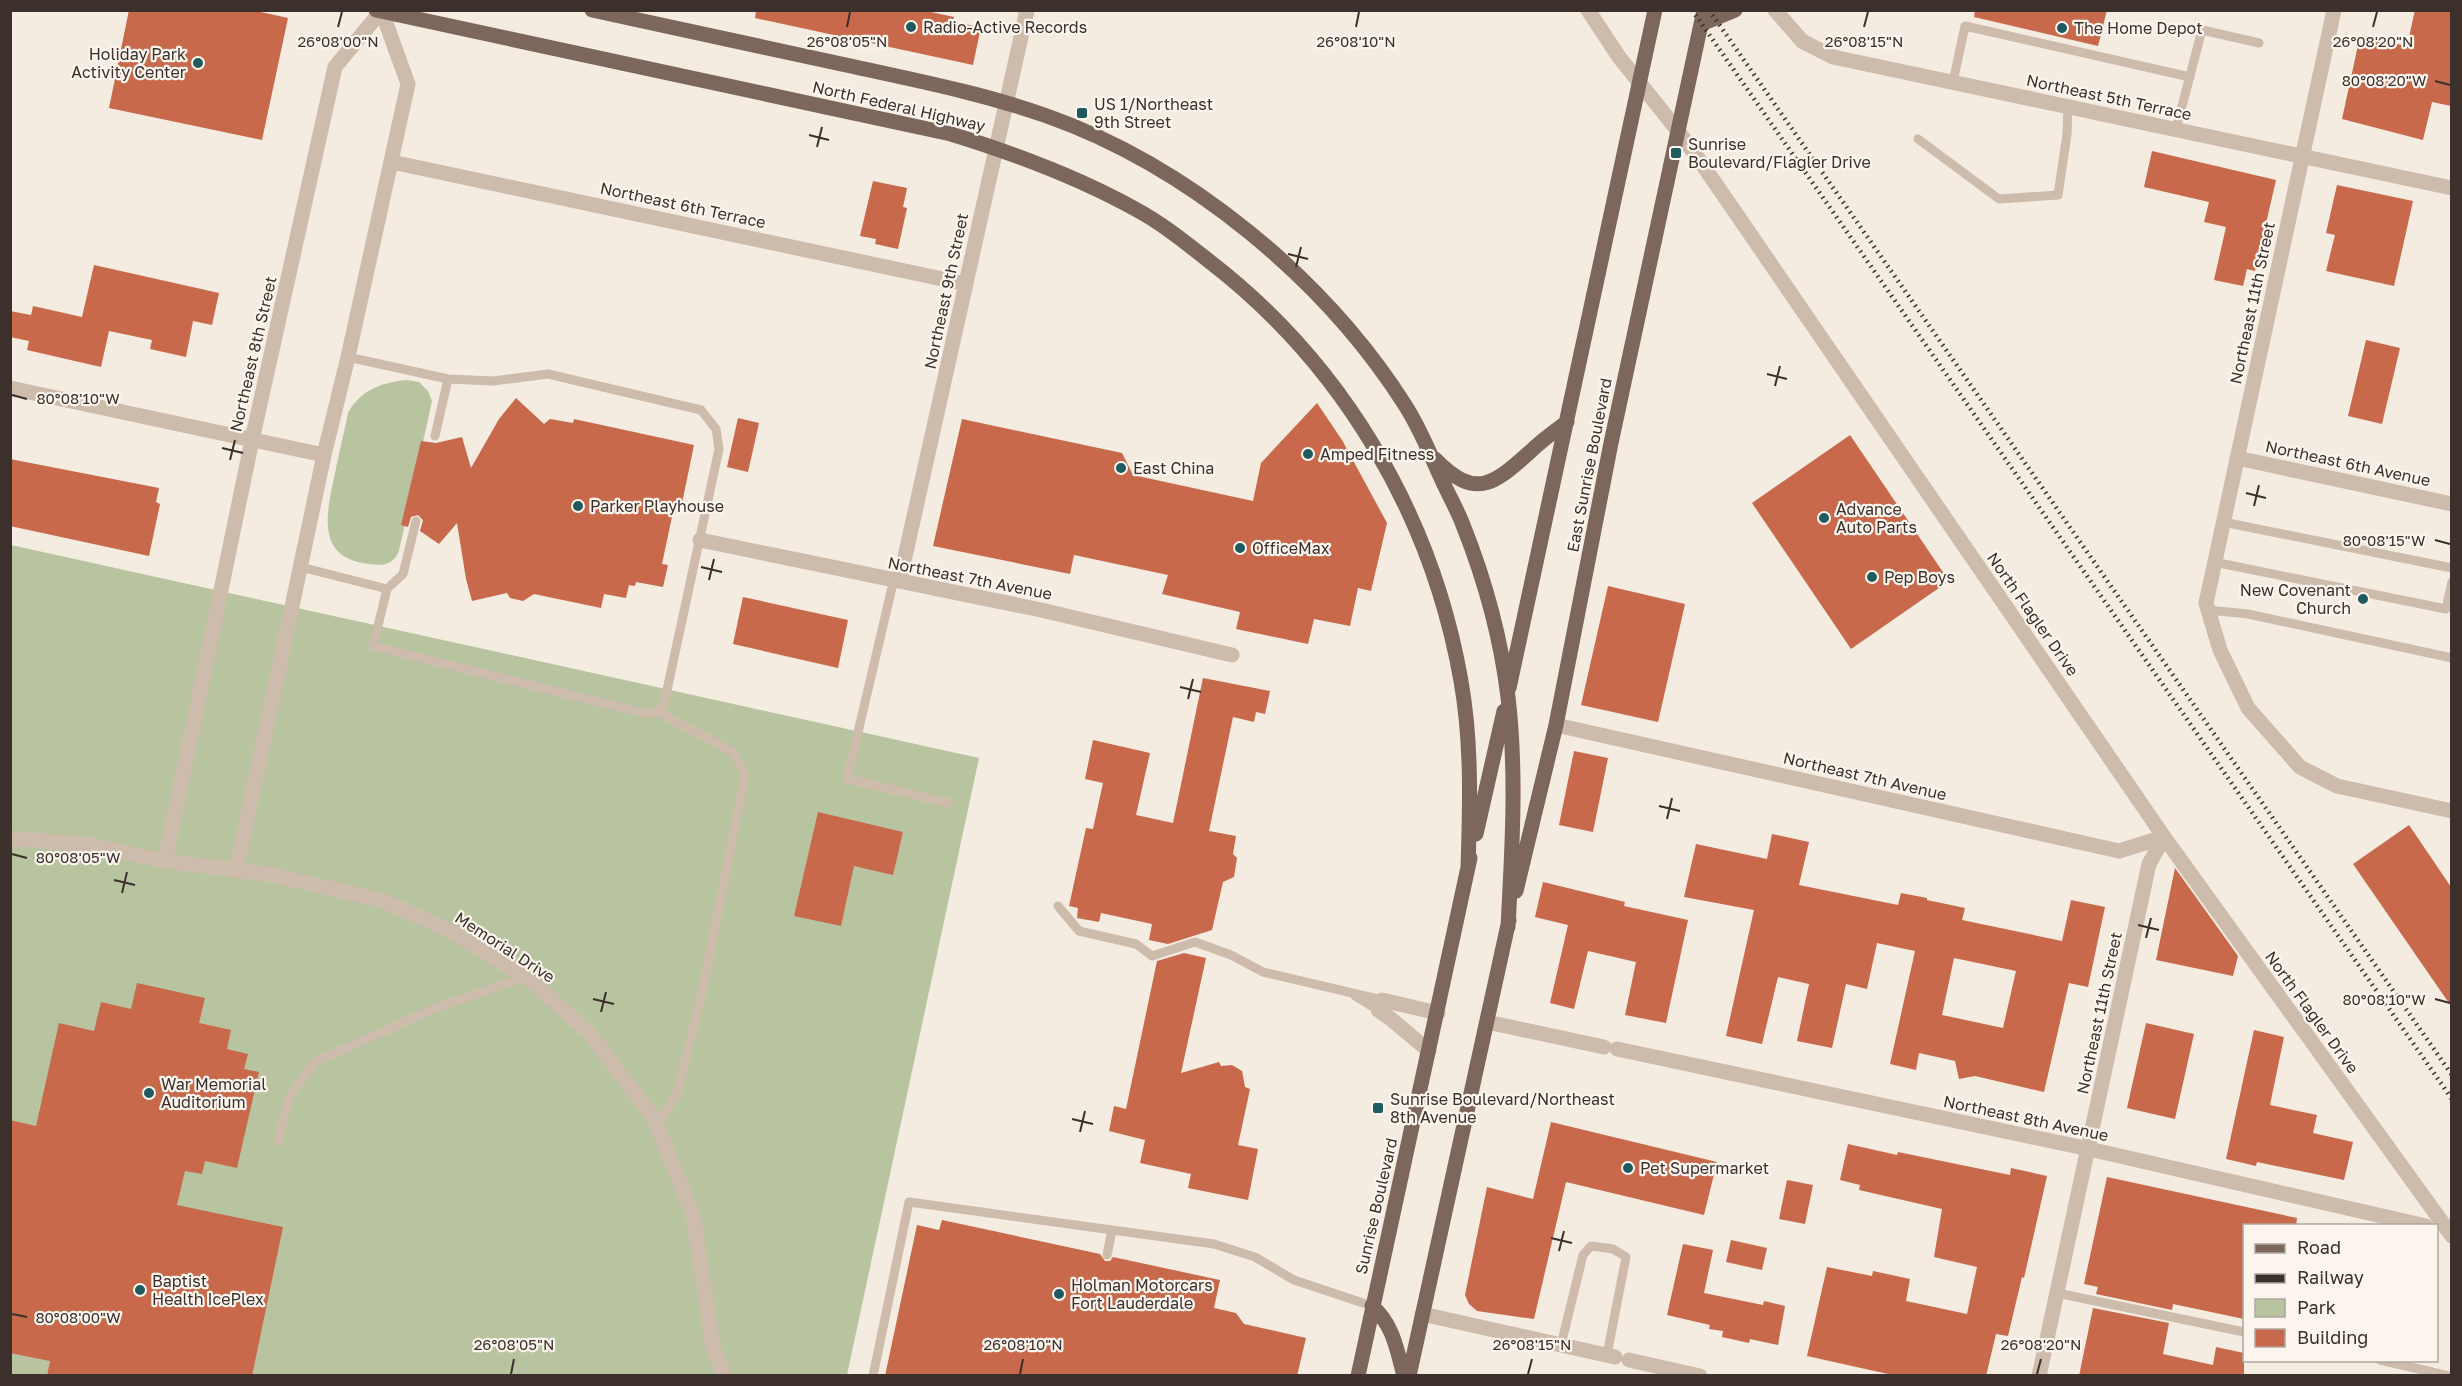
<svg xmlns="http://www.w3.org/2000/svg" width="2462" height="1386" viewBox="0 0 2462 1386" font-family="'Golos Text',sans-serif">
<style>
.green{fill:#b8c4a0}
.building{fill:#c8694b;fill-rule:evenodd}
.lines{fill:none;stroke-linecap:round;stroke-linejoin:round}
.service{stroke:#cdbbac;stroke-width:9}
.minor{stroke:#cdbbac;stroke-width:15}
.tertiary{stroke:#cdbbac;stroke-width:15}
.primary{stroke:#7d675c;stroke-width:15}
.rail{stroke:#3b302b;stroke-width:4.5;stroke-dasharray:1.5 4.5;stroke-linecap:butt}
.ticks{fill:none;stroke:#3b302b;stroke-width:2}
.poi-dot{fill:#1f5a5e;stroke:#fbf5ee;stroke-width:2}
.labels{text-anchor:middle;stroke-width:4.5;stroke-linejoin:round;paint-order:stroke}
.poi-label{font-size:16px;fill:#3b302b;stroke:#fbf5ee;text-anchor:start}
.street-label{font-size:16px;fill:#3b302b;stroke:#fbf5ee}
.ticks-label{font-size:15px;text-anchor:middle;fill:#3b302b;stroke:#fbf5ee;stroke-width:4.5;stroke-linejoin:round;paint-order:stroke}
</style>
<rect width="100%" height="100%" fill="#f4ebe1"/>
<!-- green -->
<path class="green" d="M 406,380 L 419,382 L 428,391 L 432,401 L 399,551 C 393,565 383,566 369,564 C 314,558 327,511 335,473 C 339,453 344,433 348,413 C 361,390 380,383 406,380 Z
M 11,545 L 979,758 L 847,1375 L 11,1376 Z"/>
<!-- building -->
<path class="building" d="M 129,10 L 252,10 L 288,18 L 262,140 L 109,108 Z
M 756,10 L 922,10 L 954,17 L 953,22 L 981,27 L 973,65 L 755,18 Z
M 1975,10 L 2107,10 L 2098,46 L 1974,17 Z
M 2415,10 L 2451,10 L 2451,106 L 2432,102 L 2423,140 L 2342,119 L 2360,36 L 2407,46 Z
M 2152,151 L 2276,180 L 2255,271 L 2247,269 L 2243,286 L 2214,280 L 2226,227 L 2204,222 L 2209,202 L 2144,187 Z
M 873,181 L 907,188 L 903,207 L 907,208 L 898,249 L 875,244 L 876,239 L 860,236 Z
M 2337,185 L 2413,201 L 2394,286 L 2326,271 L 2335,235 L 2326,233 Z
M 94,265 L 219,293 L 212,325 L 193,321 L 186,357 L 150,349 L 152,340 L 109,331 L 101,367 L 27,350 L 29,341 L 10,337 L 10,311 L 31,315 L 33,306 L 82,317 Z
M 2366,340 L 2400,348 L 2382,424 L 2348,416 Z
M 516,398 L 544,424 L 550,419 L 573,423 L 574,419 L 694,445 L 680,513 L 673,512 L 662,564 L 668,565 L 663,587 L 636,582 L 635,586 L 629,585 L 626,598 L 604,594 L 601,608 L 534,594 L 523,601 L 510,598 L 507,593 L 472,601 L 466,579 L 457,523 L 439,544 L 420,531 L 423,520 L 418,515 L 411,517 L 408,527 L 401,525 L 421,441 L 436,443 L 462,437 L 471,468 L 499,419 Z
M 1317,403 L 1342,440 L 1387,523 L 1371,591 L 1358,588 L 1350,626 L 1314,619 L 1308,644 L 1236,629 L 1240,612 L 1162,594 L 1168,575 L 1074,555 L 1070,574 L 933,546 L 962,419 L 1122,453 L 1133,475 L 1253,501 L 1261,463 Z
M 738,418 L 759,423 L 748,472 L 727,467 Z
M 1850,435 L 1949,581 L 1851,649 L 1752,503 Z
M 10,459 L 159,488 L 156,502 L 160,504 L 149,556 L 10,526 Z
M 1608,586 L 1685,604 L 1658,722 L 1581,705 Z
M 743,597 L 848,620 L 838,668 L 733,644 Z
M 1203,678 L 1270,691 L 1265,714 L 1256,712 L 1254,722 L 1233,717 L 1209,831 L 1236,836 L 1233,854 L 1237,858 L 1234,877 L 1223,882 L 1212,930 L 1168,944 L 1149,940 L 1152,924 L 1101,913 L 1099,922 L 1077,918 L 1078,908 L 1069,906 L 1086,828 L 1093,829 L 1103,783 L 1085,779 L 1093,740 L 1150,753 L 1136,815 L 1173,823 Z
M 1574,751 L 1608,758 L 1593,832 L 1559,825 Z
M 818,812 L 903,832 L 893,875 L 854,866 L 841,926 L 794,916 Z
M 2409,825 L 2451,887 L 2451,1006 L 2353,864 Z
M 1772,834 L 1809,842 L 1799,885 L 1898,905 L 1901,893 L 1927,898 L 1927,900 L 1965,908 L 1962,920 L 2062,941 L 2071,900 L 2105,907 L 2088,987 L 2069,983 L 2044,1092 L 1975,1076 L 1959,1079 L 1955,1061 L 1919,1053 L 1916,1070 L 1890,1064 L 1915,951 L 1877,943 L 1867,989 L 1846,984 L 1832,1048 L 1797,1041 L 1809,984 L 1778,977 L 1762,1044 L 1726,1036 L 1754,910 L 1684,897 L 1696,844 L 1767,859 ZM 1954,958 L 2016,971 L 2003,1028 L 1942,1015 Z
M 2175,868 L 2238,956 L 2233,976 L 2156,960 Z
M 1543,882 L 1625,902 L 1624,906 L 1688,920 L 1666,1023 L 1625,1015 L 1636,962 L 1588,951 L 1574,1009 L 1550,1003 L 1568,925 L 1535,917 Z
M 1184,953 L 1206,958 L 1181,1073 L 1219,1062 L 1221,1066 L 1232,1065 L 1242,1071 L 1245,1087 L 1250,1089 L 1238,1145 L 1258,1149 L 1248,1200 L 1188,1188 L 1191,1174 L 1140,1163 L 1145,1140 L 1109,1131 L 1114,1106 L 1126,1109 L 1157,961 Z
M 137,983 L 205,998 L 199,1023 L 231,1030 L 227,1049 L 248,1054 L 244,1069 L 259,1072 L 237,1168 L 205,1161 L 202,1174 L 185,1171 L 177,1205 L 283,1227 L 252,1376 L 47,1376 L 50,1361 L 10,1353 L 10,1120 L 36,1126 L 59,1023 L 94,1031 L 101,1002 L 131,1009 Z
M 2146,1023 L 2194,1034 L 2175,1119 L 2127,1108 Z
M 2254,1030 L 2284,1037 L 2270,1105 L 2317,1115 L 2313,1133 L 2353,1142 L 2344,1180 L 2257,1162 L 2256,1166 L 2226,1159 Z
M 1551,1122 L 1717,1162 L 1704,1215 L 1566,1182 L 1534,1319 L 1477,1311 L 1469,1304 L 1465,1295 L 1487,1187 L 1533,1199 Z
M 1848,1144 L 1897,1155 L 1898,1152 L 2010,1175 L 2011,1168 L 2047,1176 L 2024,1278 L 2022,1277 L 2008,1336 L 1996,1334 L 1986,1376 L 1897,1376 L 1807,1356 L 1827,1267 L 1872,1276 L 1873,1271 L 1910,1279 L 1906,1301 L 1967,1314 L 1977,1267 L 1934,1257 L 1942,1209 L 1859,1190 L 1860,1185 L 1840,1180 Z
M 2107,1177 L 2297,1218 L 2296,1226 L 2244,1226 L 2244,1319 L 2173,1304 L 2172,1310 L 2096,1294 L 2098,1287 L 2084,1284 Z
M 1787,1180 L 1813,1185 L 1805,1224 L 1779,1219 Z
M 942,1220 L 1100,1254 L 1105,1261 L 1110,1261 L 1113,1257 L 1220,1280 L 1214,1308 L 1236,1313 L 1244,1324 L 1306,1338 L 1297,1376 L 885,1376 L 917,1225 L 939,1230 Z
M 1731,1240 L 1767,1248 L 1762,1270 L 1726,1262 Z
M 1683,1244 L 1713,1250 L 1704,1293 L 1763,1305 L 1764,1301 L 1785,1306 L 1778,1345 L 1750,1339 L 1749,1343 L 1722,1337 L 1723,1331 L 1709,1329 L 1710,1325 L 1667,1315 Z
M 2093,1308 L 2169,1323 L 2163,1354 L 2213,1365 L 2216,1347 L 2244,1353 L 2244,1376 L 2079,1376 Z"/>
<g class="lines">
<!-- service -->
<path class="service" d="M 1953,82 L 1965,26 L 2190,77
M 2176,129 L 2202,30 L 2259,43
M 1918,139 L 1999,199 L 2058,195 L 2067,134 L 2068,106
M 435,436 L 448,379
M 2223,522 L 2452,568
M 2214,562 L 2446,609 L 2452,582
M 301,567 L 387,589 L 373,646 L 648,714 L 658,712 L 664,704 L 719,449 L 716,429 L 701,410 L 548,374 L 493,381 L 448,379 L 348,357
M 894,579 L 847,779 L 949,803
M 387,589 L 403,574 L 416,521
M 2208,610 L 2248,614 L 2452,658
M 1058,906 L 1079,931 L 1136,944 L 1152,956 L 1195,942 L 1231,955 L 1263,972 L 1382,1000
M 1355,996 L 1378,1010
M 657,1125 L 677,1094 L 703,988 L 745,774 L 733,752 L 658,712
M 278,1142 L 289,1097 L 315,1062 L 438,1007 L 525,977
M 1107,1255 L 1112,1230
M 2057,1293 L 2244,1332
M 1561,1345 L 1583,1255 L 1591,1246 L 1613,1249 L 1626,1257 L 1607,1355
M 2380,1360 L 2449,1376
M 873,1376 L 909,1202 L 1214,1244 L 1255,1257 L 1294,1280 L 1372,1306"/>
<!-- minor -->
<path class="minor" d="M 1775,10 L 1802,41 L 1833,57 L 2452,188
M 2334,10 L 2206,603 L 2220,650 L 2248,708 L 2300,767 L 2337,786 L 2452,811
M 392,162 L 966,284
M 10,388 L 324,455
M 2237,458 L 2452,504
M 700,540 L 1041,610 L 1232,655
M 900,579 L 1027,10
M 1556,725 L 2119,851 L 2164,837
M 10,838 L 89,845 L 165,861 L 267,874 L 381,900 L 451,931 L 534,983 L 590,1034 L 653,1117 L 693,1214 L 713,1346 L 724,1376
M 165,861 L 252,440 L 335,67 L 382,10
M 236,871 L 324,455 L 348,357 L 408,84 L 382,12
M 1382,1000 L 1438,1013
M 1378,1010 L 1391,1019 L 1429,1051
M 1487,1022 L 1604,1047
M 1617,1049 L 2089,1149 L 2426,1226
M 1422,1314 L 1615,1357
M 1629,1360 L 1700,1376
M 2039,1376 L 2149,864 L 2164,837"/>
<!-- tertiary -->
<path class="tertiary" d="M 1588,10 L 1619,57 L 1678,131 L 1700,161 L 2164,837 L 2452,1236"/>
<!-- primary -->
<path class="primary" d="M 376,10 L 951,134 C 1016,154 1078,177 1137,210 C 1163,224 1186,243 1209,261 C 1343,364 1432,515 1461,681 C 1472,743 1470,806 1468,868
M 592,10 C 677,29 762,47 846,65 C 914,80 982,93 1047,116 C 1188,166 1325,279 1405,405 C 1420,428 1430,454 1441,478 C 1448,494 1457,509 1463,525 C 1485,580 1501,639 1508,697 C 1517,773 1512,851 1508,927
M 1701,24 L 1735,10
M 1435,459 C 1476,501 1494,484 1531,451 C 1542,440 1555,431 1567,422
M 1509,688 L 1655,10
M 1476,834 L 1504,711
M 1516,891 L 1556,725 L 1611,443 L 1704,10
M 1372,1306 C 1393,1324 1397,1350 1404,1376
M 1358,1376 L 1470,858
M 1409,1376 L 1509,920"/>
<!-- rail -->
<path class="rail" d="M 1692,10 L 2452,1099
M 1709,10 L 2452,1075"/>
</g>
<!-- ticks -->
<path class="ticks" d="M 338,27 L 342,12M 847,27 L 850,12M 1356,27 L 1359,12M 1864,27 L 1868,12M 2373,27 L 2377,12M 2435,81 L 2450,85M 809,135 L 829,140M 817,147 L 822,127M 1288,254 L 1308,259M 1296,267 L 1301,247M 1767,374 L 1787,379M 1775,386 L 1780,366M 12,395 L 27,399M 222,448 L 243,453M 230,460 L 235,440M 2246,493 L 2266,498M 2254,506 L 2259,485M 2435,540 L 2450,544M 701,567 L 722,572M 709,580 L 714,559M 1180,687 L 1201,692M 1188,699 L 1193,679M 1659,806 L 1680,811M 1667,819 L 1672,798M 12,854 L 27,858M 114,880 L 135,885M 122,893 L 127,872M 2138,925 L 2159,930M 2146,938 L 2151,918M 593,999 L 614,1004M 2435,999 L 2450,1003M 601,1012 L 606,992M 1072,1119 L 1093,1124M 1080,1132 L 1085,1111M 1551,1238 L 1572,1243M 1559,1251 L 1564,1231M 12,1314 L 27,1317M 511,1374 L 514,1359M 1020,1374 L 1023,1359M 1528,1374 L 1532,1359M 2037,1374 L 2041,1359"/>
<!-- markers -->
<g class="poi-dot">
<circle cx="911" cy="27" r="6"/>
<circle cx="2062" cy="28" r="6"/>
<circle cx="198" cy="63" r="6"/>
<rect x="1076" y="107" width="12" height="12" rx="3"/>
<rect x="1670" y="147" width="12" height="12" rx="3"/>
<circle cx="1308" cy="454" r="6"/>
<circle cx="1121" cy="468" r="6"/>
<circle cx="578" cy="506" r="6"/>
<circle cx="1824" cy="518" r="6"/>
<circle cx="1240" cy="548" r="6"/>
<circle cx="1872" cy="577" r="6"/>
<circle cx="2363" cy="599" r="6"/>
<circle cx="149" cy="1093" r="6"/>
<rect x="1372" y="1102" width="12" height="12" rx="3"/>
<circle cx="1628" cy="1168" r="6"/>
<circle cx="140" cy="1290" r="6"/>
<circle cx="1059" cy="1294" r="6"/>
</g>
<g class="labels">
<!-- poi labels -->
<g class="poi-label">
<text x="923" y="33">Radio-Active Records</text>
<text x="2074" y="34">The Home Depot</text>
<text x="186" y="60" text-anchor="end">Holiday Park<tspan x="186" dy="18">Activity Center</tspan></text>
<text x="1094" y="110">US 1/Northeast<tspan x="1094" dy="18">9th Street</tspan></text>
<text x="1688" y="150">Sunrise<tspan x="1688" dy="18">Boulevard/Flagler Drive</tspan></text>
<text x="1320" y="460">Amped Fitness</text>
<text x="1133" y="474">East China</text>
<text x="590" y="512">Parker Playhouse</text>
<text x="1836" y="515">Advance<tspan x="1836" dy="18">Auto Parts</tspan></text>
<text x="1252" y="554">OfficeMax</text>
<text x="1884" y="583">Pep Boys</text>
<text x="2351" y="596" text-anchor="end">New Covenant<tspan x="2351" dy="18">Church</tspan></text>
<text x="161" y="1090">War Memorial<tspan x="161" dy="18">Auditorium</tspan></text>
<text x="1390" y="1105">Sunrise Boulevard/Northeast<tspan x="1390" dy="18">8th Avenue</tspan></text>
<text x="1640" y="1174">Pet Supermarket</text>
<text x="152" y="1287">Baptist<tspan x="152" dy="18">Health IcePlex</tspan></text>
<text x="1071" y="1291">Holman Motorcars<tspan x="1071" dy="18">Fort Lauderdale</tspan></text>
</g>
<!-- street labels -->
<g class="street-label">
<text transform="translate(2109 97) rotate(12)" y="6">Northeast 5th Terrace</text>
<text transform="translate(899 106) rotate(13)" y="6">North Federal Highway</text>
<text transform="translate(683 205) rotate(12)" y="6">Northeast 6th Terrace</text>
<text transform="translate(946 291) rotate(-78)" y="6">Northeast 9th Street</text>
<text transform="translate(2252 303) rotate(-78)" y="6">Northeast 11th Street</text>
<text transform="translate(253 354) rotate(-77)" y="6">Northeast 8th Street</text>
<text transform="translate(2348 463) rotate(12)" y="6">Northeast 6th Avenue</text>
<text transform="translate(1589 465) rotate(-79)" y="6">East Sunrise Boulevard</text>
<text transform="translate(970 578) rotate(11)" y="6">Northeast 7th Avenue</text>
<text transform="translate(2033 614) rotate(55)" y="6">North Flagler Drive</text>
<text transform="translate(1865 776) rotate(13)" y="6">Northeast 7th Avenue</text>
<text transform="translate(505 947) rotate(33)" y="6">Memorial Drive</text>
<text transform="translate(2312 1012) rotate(54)" y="6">North Flagler Drive</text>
<text transform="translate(2099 1013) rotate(-78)" y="6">Northeast 11th Street</text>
<text transform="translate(2026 1118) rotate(12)" y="6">Northeast 8th Avenue</text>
<text transform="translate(1376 1206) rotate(-77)" y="6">Sunrise Boulevard</text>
</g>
</g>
<g class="ticks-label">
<text x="847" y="47">26°08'05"N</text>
<text x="1356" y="47">26°08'10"N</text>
<text x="1864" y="47">26°08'15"N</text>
<text x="2373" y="47">26°08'20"N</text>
<text x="338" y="47">26°08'00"N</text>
<text x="2384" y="86">80°08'20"W</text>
<text x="78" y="404">80°08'10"W</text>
<text x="2384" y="546">80°08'15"W</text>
<text x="78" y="863">80°08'05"W</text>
<text x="2384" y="1005">80°08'10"W</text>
<text x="78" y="1323">80°08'00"W</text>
<text x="514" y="1350">26°08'05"N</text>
<text x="1023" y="1350">26°08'10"N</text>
<text x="1532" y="1350">26°08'15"N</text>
<text x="2041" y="1350">26°08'20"N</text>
</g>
<!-- border -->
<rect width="2462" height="1386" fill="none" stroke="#3b302b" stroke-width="24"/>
<!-- legend -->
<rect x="2243" y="1224" width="195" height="138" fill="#fbf5ee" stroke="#aea6a0" stroke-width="1.5"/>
<rect x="2255" y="1244" width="30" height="9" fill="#7d675c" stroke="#aea6a0" stroke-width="1.5"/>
<text x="2297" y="1254" font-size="18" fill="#3b302b">Road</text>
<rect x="2255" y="1274" width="30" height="9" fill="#3b302b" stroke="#aea6a0" stroke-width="1.5"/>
<text x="2297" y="1284" font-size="18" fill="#3b302b">Railway</text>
<rect x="2255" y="1299" width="30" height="18" fill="#b8c4a0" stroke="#aea6a0" stroke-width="1.5"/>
<text x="2297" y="1314" font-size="18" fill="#3b302b">Park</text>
<rect x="2255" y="1329" width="30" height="18" fill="#c8694b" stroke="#aea6a0" stroke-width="1.5"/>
<text x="2297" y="1344" font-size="18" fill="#3b302b">Building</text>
</svg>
